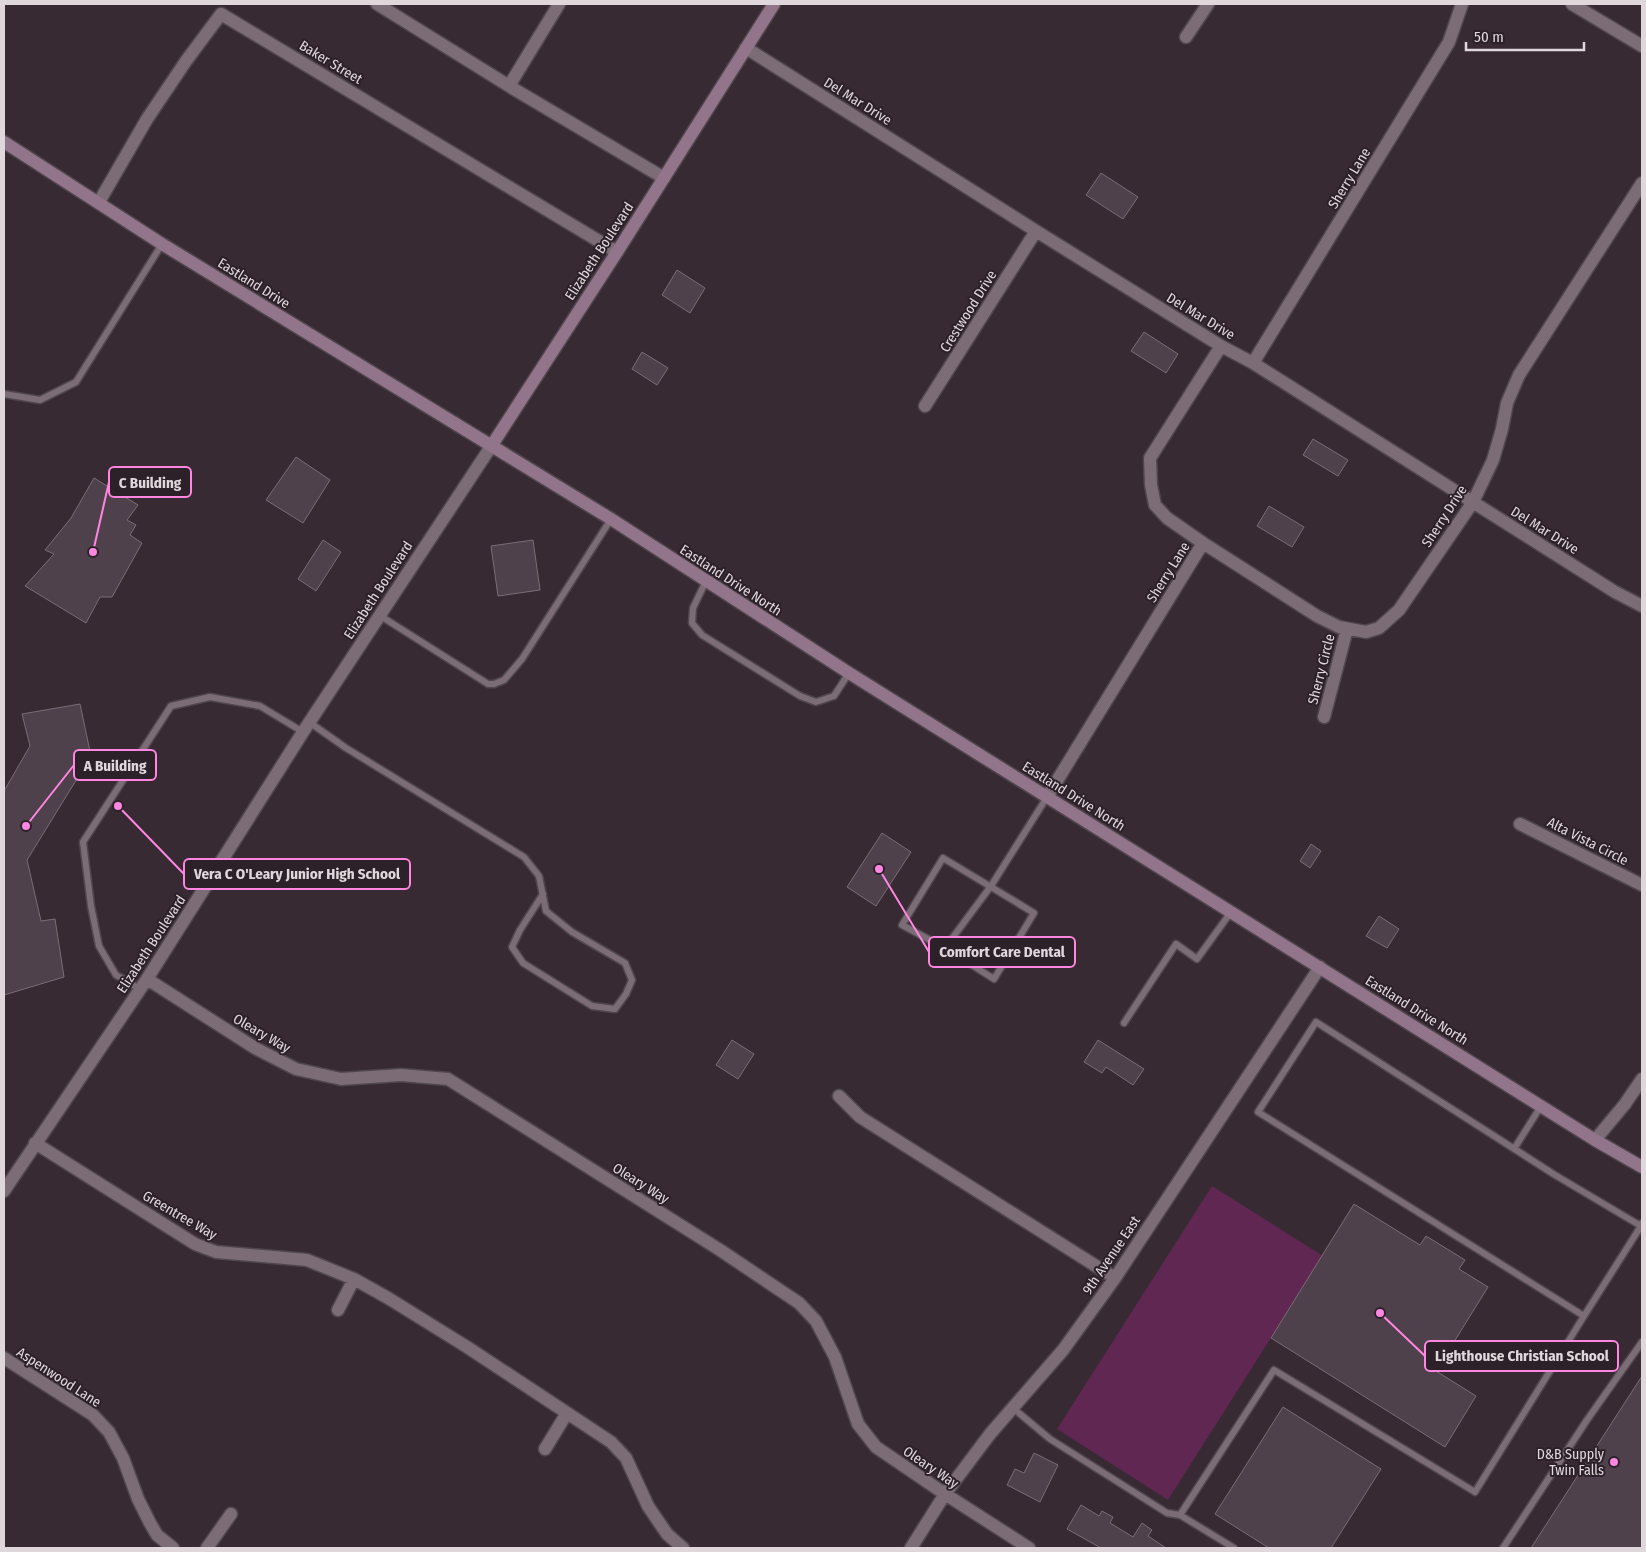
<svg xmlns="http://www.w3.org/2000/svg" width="1646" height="1552" viewBox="0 0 1646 1552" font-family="'Fira Sans Condensed',sans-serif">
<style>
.green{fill:#5f2752}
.building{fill:#4f414b;stroke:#7b6c76}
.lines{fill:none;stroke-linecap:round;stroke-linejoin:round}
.lane-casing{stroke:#50464d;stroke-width:9}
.street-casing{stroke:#50464d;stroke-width:15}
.secondary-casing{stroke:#50464d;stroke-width:15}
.lane{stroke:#7b6c76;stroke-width:6}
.street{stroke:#7b6c76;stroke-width:12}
.secondary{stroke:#92758a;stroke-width:12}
.poi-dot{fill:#fe86e0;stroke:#2d2129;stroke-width:2}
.labels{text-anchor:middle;stroke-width:4;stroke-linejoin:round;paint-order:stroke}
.street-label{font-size:14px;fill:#e0d7dd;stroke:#2d2129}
.poi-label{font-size:14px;fill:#e0d7dd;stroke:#2d2129;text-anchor:end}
.leader{fill:none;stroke:#fe86e0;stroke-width:2}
.callout-dot{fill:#fe86e0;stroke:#2d2129;stroke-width:2}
.callout{fill:#2d2129;stroke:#fe86e0;stroke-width:2}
.callout-label{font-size:15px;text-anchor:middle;font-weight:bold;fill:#e0d7dd}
</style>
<rect width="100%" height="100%" fill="#372a33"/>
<!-- green -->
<path class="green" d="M 1212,1186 L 1323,1256 L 1168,1500 L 1057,1429 Z"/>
<!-- building -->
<path class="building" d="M 1101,173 L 1138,197 L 1123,219 L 1086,195 Z
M 677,270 L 705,288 L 690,313 L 662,295 Z
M 1144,332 L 1178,354 L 1166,373 L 1131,351 Z
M 642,352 L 668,368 L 657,385 L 632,369 Z
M 1313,439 L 1348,460 L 1338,476 L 1303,455 Z
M 296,457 L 330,480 L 303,523 L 266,500 Z
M 94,478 L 138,505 L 127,520 L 136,525 L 130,535 L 142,543 L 112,597 L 100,597 L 86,623 L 25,586 L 54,554 L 45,550 L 71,518 Z
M 1269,506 L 1304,527 L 1292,547 L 1257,526 Z
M 323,540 L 341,552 L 316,591 L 298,579 Z
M 533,540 L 540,590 L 498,596 L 491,546 Z
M 80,704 L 91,756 L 27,860 L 41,921 L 55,919 L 64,977 L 4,995 L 4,791 L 30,746 L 22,714 Z
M 882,833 L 911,852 L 876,906 L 847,887 Z
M 1311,844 L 1321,851 L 1310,868 L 1300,861 Z
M 1379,916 L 1399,929 L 1387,948 L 1366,936 Z
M 732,1040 L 754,1054 L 738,1079 L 716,1065 Z
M 1098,1040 L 1144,1069 L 1133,1085 L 1106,1067 L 1102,1073 L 1084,1062 Z
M 1354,1204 L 1420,1245 L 1426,1236 L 1465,1260 L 1459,1269 L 1488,1287 L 1436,1371 L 1476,1396 L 1445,1447 L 1271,1338 Z
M 1642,1376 L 1642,1548 L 1531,1548 Z
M 1283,1407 L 1381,1469 L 1331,1548 L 1269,1548 L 1215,1514 Z
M 1034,1453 L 1058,1465 L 1040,1502 L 1007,1485 L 1015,1469 L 1024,1473 Z
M 1081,1505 L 1099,1516 L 1102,1511 L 1113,1517 L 1110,1523 L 1133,1537 L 1142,1523 L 1152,1530 L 1148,1536 L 1166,1548 L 1101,1548 L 1067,1529 Z"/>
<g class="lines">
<!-- lane casing -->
<g class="lane-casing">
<path id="lane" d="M 4,394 L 40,400 L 76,382 L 162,244
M 706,581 L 693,608 L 692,623 L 702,635 L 800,696 L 816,702 L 834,696 L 849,673
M 379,615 L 488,684 L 494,684 L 504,680 L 522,659 L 611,519
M 309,722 L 346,748 L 524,857 L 539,876 L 546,911 L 572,932 L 625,963 L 632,980 L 626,994 L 615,1009 L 592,1006 L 523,963 L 512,947 L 520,930 L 543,894
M 945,948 L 994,979 L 1034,913 L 943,858 L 902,925 L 945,948 L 991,886 L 1047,797
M 140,989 L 116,975 L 99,946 L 91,906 L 83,842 L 171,706 L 210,697 L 260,706 L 303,732
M 1124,1023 L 1176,944 L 1197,959 L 1231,912
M 1514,1149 L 1541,1106
M 1642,1223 L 1641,1226 L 1584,1316 L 1258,1112 L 1316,1022 L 1555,1175 L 1641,1226 L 1642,1227
M 1013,1408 L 1050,1439 L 1167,1513 L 1180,1515
M 1234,1548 L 1180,1515 L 1274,1370 L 1475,1492 L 1584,1316
M 1503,1548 L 1587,1420 L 1642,1342"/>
</g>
<!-- street casing -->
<g class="street-casing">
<path id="street" d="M 377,4 L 509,86 L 664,178
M 1572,4 L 1642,46
M 1186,37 L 1208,4
M 746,48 L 1036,231 L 1221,346 L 1253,363 L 1615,592 L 1642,606
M 509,86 L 559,4
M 99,202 L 147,119 L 186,61 L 221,14 L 617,252
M 1221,346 L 1150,458 L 1151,485 L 1155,505 L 1167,518 L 1203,543 L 1317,616 L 1339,627 L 1366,632 L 1379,628 L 1399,610 L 1473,502 L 1493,460 L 1502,429 L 1507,403 L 1519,375 L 1642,183
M 1253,363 L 1449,42 L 1462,4
M 925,406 L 1036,231
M 1324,717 L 1347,629
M 1047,797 L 1203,543
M 1520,824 L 1642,885
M 147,979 L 255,1048 L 296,1069 L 341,1079 L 401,1075 L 448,1079 L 720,1250 L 799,1303 L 816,1321 L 835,1357 L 858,1424 L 876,1447 L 945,1494 L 1029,1548
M 839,1096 L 860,1117 L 1115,1278
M 1595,1140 L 1625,1104 L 1642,1079
M 35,1143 L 195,1244 L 216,1252 L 307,1260 L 354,1279 L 388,1298 L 467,1347 L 611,1442 L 626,1458 L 648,1506 L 667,1534 L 683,1548
M 4,1191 L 147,979 L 303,732 L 492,445
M 338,1310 L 354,1279
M 4,1358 L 93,1415 L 109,1432 L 123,1458 L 138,1499 L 150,1523 L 157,1535 L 173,1548
M 545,1449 L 567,1413
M 207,1548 L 231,1514
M 911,1548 L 945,1494 L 990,1434 L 1063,1350 L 1115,1278 L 1320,967"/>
</g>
<!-- secondary casing -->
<g class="secondary-casing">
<path id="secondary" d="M 4,142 L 162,244 L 611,519 L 849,673 L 1595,1140 L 1642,1167
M 492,445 L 617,252 L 774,4"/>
</g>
<!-- lane -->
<use href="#lane" class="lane"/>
<!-- street -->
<use href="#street" class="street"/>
<!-- secondary -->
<use href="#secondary" class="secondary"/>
</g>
<!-- markers -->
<circle class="poi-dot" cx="1614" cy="1462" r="5"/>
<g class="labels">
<!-- street labels -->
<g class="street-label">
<text transform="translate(331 62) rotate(31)" y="5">Baker Street</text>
<text transform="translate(858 101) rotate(32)" y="5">Del Mar Drive</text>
<text transform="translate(1349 178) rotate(-59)" y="5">Sherry Lane</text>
<text transform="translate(599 251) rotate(-57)" y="5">Elizabeth Boulevard</text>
<text transform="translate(254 283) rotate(32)" y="5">Eastland Drive</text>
<text transform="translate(968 311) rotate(-58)" y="5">Crestwood Drive</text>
<text transform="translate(1201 316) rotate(31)" y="5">Del Mar Drive</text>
<text transform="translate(1444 516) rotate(-57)" y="5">Sherry Drive</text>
<text transform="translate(1545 530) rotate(32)" y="5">Del Mar Drive</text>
<text transform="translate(1168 572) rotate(-58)" y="5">Sherry Lane</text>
<text transform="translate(731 580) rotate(33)" y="5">Eastland Drive North</text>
<text transform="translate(378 590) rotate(-57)" y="5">Elizabeth Boulevard</text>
<text transform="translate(1321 669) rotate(-76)" y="5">Sherry Circle</text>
<text transform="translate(1074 796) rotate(32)" y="5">Eastland Drive North</text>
<text transform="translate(1588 841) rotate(27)" y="5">Alta Vista Circle</text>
<text transform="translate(151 944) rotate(-57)" y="5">Elizabeth Boulevard</text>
<text transform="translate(1417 1010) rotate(32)" y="5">Eastland Drive North</text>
<text transform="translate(262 1033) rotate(30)" y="5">Oleary Way</text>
<text transform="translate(641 1183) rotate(32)" y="5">Oleary Way</text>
<text transform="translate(180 1215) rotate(30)" y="5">Greentree Way</text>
<text transform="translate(1111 1255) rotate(-56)" y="5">9th Avenue East</text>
<text transform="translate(59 1377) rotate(33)" y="5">Aspenwood Lane</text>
<text transform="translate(931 1467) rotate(34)" y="5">Oleary Way</text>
</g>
<!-- poi labels -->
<g class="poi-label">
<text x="1604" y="1459">D&amp;B Supply<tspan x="1604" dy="16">Twin Falls</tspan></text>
</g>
</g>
<!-- callouts -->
<path class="leader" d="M93 552L109 482M26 826L74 765M118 806L184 874M879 869L929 952M1380 1313L1425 1356"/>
<g class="callout-dot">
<circle cx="93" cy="552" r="5"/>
<circle cx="26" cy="826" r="5"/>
<circle cx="118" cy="806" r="5"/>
<circle cx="879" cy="869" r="5"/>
<circle cx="1380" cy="1313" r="5"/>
</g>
<g class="callout">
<rect x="109" y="467" width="82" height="30" rx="5"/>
<rect x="74" y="750" width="82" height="30" rx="5"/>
<rect x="184" y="859" width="226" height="30" rx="5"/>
<rect x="929" y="937" width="146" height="30" rx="5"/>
<rect x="1425" y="1341" width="193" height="30" rx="5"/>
</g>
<g class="callout-label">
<text x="150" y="488">C Building</text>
<text x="115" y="771">A Building</text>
<text x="297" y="879">Vera C O'Leary Junior High School</text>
<text x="1002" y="957">Comfort Care Dental</text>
<text x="1522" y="1361">Lighthouse Christian School</text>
</g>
<!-- border -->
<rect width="1646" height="1552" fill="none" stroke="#e0d7dd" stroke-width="10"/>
<!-- scale -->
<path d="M1466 42v8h118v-8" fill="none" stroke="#e0d7dd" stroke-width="2.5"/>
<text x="1474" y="42" font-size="15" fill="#e0d7dd" stroke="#2d2129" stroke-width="4" paint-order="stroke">50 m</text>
</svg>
